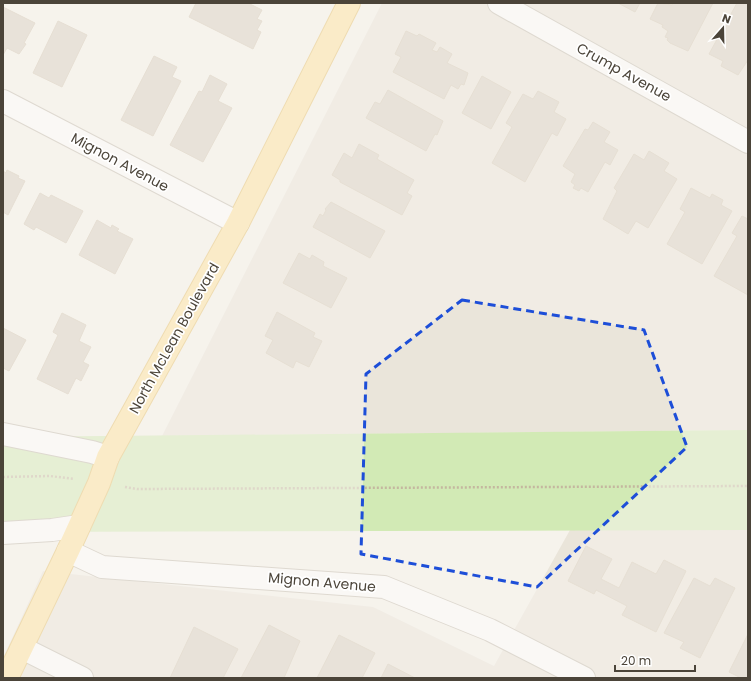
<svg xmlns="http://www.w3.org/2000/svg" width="751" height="681" viewBox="0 0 751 681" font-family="Poppins,sans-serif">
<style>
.residential{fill:#eae5da}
.green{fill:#d2eab5}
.building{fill:#d8cfc1;stroke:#d3c7b4}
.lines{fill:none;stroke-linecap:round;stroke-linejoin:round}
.minor-casing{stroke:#c2bbae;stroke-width:24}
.major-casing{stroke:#e6c16a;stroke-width:24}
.path{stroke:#c4b79f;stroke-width:2.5;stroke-dasharray:2 2;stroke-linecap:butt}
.minor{stroke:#fff;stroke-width:22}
.major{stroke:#ffe39c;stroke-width:22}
.marked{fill:none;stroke:#1d4ed8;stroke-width:3;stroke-dasharray:8 5;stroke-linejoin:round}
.labels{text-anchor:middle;stroke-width:3.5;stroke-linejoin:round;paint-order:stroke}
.street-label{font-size:14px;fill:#4b4439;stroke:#fff}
</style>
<rect width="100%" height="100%" fill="#f6f3ec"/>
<!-- residential -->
<path class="residential" d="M 382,3 L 748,3 L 748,430 L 162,436 Z
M 570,530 L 748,530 L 748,678 L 3,678 L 3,658 L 43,571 L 373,607 L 494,666 Z"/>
<!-- green -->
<path class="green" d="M 748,430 L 748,530 L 3,532 L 3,437 Z"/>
<!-- building -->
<path class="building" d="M 196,3 L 248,3 L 262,10 L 257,19 L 262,21 L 257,30 L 261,32 L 253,49 L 189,17 Z
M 618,3 L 640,3 L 635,12 Z
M 658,3 L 672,5 L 673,3 L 713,3 L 688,51 L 670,43 L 667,40 L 668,38 L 665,37 L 668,31 L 662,27 L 663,25 L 650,19 Z
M 737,3 L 748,4 L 748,60 L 738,75 L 721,66 L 723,61 L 709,54 Z
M 3,7 L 35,23 L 24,43 L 26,44 L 19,54 L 7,48 L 3,55 Z
M 58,21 L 87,35 L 62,87 L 33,73 Z
M 406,31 L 417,36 L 419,34 L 436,43 L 432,50 L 437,52 L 440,47 L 452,54 L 447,63 L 468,73 L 464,85 L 461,84 L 458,89 L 451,85 L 444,99 L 393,72 L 401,57 L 395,54 Z
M 154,56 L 177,67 L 172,77 L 181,81 L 153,136 L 121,120 Z
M 210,75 L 227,84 L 218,101 L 232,108 L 203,162 L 170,145 L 199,91 L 202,92 Z
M 482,76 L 511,92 L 491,129 L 462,113 Z
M 388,90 L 443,121 L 437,135 L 435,134 L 426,151 L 366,118 L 375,102 L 380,104 Z
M 538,91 L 559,102 L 554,112 L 566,119 L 557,136 L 552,133 L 525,182 L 492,163 L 512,127 L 506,123 L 523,94 L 533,99 Z
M 593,122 L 610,132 L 604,142 L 618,150 L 610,165 L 605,162 L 588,192 L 581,188 L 579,191 L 573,188 L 575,185 L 571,182 L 575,174 L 563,166 L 585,129 L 588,130 Z
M 359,144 L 379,155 L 377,159 L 414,180 L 407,193 L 412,196 L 402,215 L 340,182 L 340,180 L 332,175 L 344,153 L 352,158 Z
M 649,151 L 669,163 L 664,171 L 677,179 L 648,228 L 636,221 L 628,234 L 603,219 L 617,191 L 614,188 L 634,154 L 644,160 Z
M 7,170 L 19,176 L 18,178 L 25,181 L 8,215 L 3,212 L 3,171 L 6,173 Z
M 691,188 L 710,198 L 712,194 L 723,200 L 721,205 L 732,211 L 702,264 L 667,244 L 685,212 L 680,209 Z
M 40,193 L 49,198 L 51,195 L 83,211 L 66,243 L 36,227 L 34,230 L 24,224 Z
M 331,202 L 385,231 L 370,258 L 313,227 L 320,214 L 323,216 L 326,210 L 325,209 Z
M 742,216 L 748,219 L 748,295 L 714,276 L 737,236 L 732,233 Z
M 97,220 L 111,228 L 112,225 L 119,229 L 117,231 L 133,239 L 115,274 L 79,255 Z
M 299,253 L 310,259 L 312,255 L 324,262 L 323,266 L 347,278 L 331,308 L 283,283 Z
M 277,312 L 315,333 L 313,337 L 322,341 L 309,367 L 296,361 L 293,368 L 266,353 L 273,340 L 265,336 Z
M 62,313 L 86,325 L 79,341 L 91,347 L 83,362 L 89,365 L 81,381 L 76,378 L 68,394 L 37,379 L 58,335 L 53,332 Z
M 3,328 L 26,340 L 9,371 L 3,368 Z
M 586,546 L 612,559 L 601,579 L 619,588 L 632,562 L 656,574 L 664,560 L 686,571 L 656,632 L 622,615 L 627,606 L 596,590 L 594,594 L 568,581 Z
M 694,578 L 710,586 L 715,578 L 735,588 L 700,658 L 680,648 L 684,642 L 664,633 Z
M 269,625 L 300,641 L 284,678 L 241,678 Z
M 194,627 L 238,649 L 223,678 L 170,678 Z
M 748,634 L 748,678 L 741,678 L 729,672 Z
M 339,635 L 375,653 L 362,678 L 317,678 Z
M 388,664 L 415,678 L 381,678 Z"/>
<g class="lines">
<!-- minor casing -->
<g class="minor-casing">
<path id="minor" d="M 499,3 L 748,142
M 3,101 L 238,223
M 3,434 L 92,452 L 108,457
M 3,533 L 52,530 L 79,526
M 68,551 L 102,567 L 384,587 L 490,630 L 584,678
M 22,648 L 82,678"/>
</g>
<!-- major casing -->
<g class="major-casing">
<path id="major" d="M 7,678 L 68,551 L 99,483 L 108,457 L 238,223 L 349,3"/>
</g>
<!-- path -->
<path class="path" d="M 3,477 L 50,476 L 74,479
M 125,487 L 137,489 L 748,486"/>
<!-- minor -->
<use href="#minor" class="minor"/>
<!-- major -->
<use href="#major" class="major"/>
</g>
<!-- marked area -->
<path d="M0 0H751V681H0ZM 462,300 L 644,330 L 687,447 L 537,587 L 361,554 L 366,374 Z" fill="#f6f3ec" fill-opacity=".55" fill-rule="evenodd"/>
<path class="marked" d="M 462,300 L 644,330 L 687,447 L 537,587 L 361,554 L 366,374 Z"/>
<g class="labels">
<!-- street labels -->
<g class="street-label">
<text transform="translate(624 72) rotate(29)" y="5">Crump Avenue</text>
<text transform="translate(120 162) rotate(28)" y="5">Mignon Avenue</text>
<text transform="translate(174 338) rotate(-61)" y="5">North McLean Boulevard</text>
<text transform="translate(322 582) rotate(5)" y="5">Mignon Avenue</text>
</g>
</g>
<!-- border -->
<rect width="751" height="681" fill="none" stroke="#4b4439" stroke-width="8"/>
<!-- north arrow -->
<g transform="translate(723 28) rotate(20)" stroke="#ffffff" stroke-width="3" paint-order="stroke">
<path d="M0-3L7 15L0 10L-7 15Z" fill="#4b4439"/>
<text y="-6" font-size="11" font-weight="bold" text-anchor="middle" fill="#4b4439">N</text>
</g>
<!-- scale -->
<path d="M615 665v6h80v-6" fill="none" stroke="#4b4439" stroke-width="2"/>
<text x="621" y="665" font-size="12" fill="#4b4439" stroke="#ffffff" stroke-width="3" paint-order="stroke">20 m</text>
</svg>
